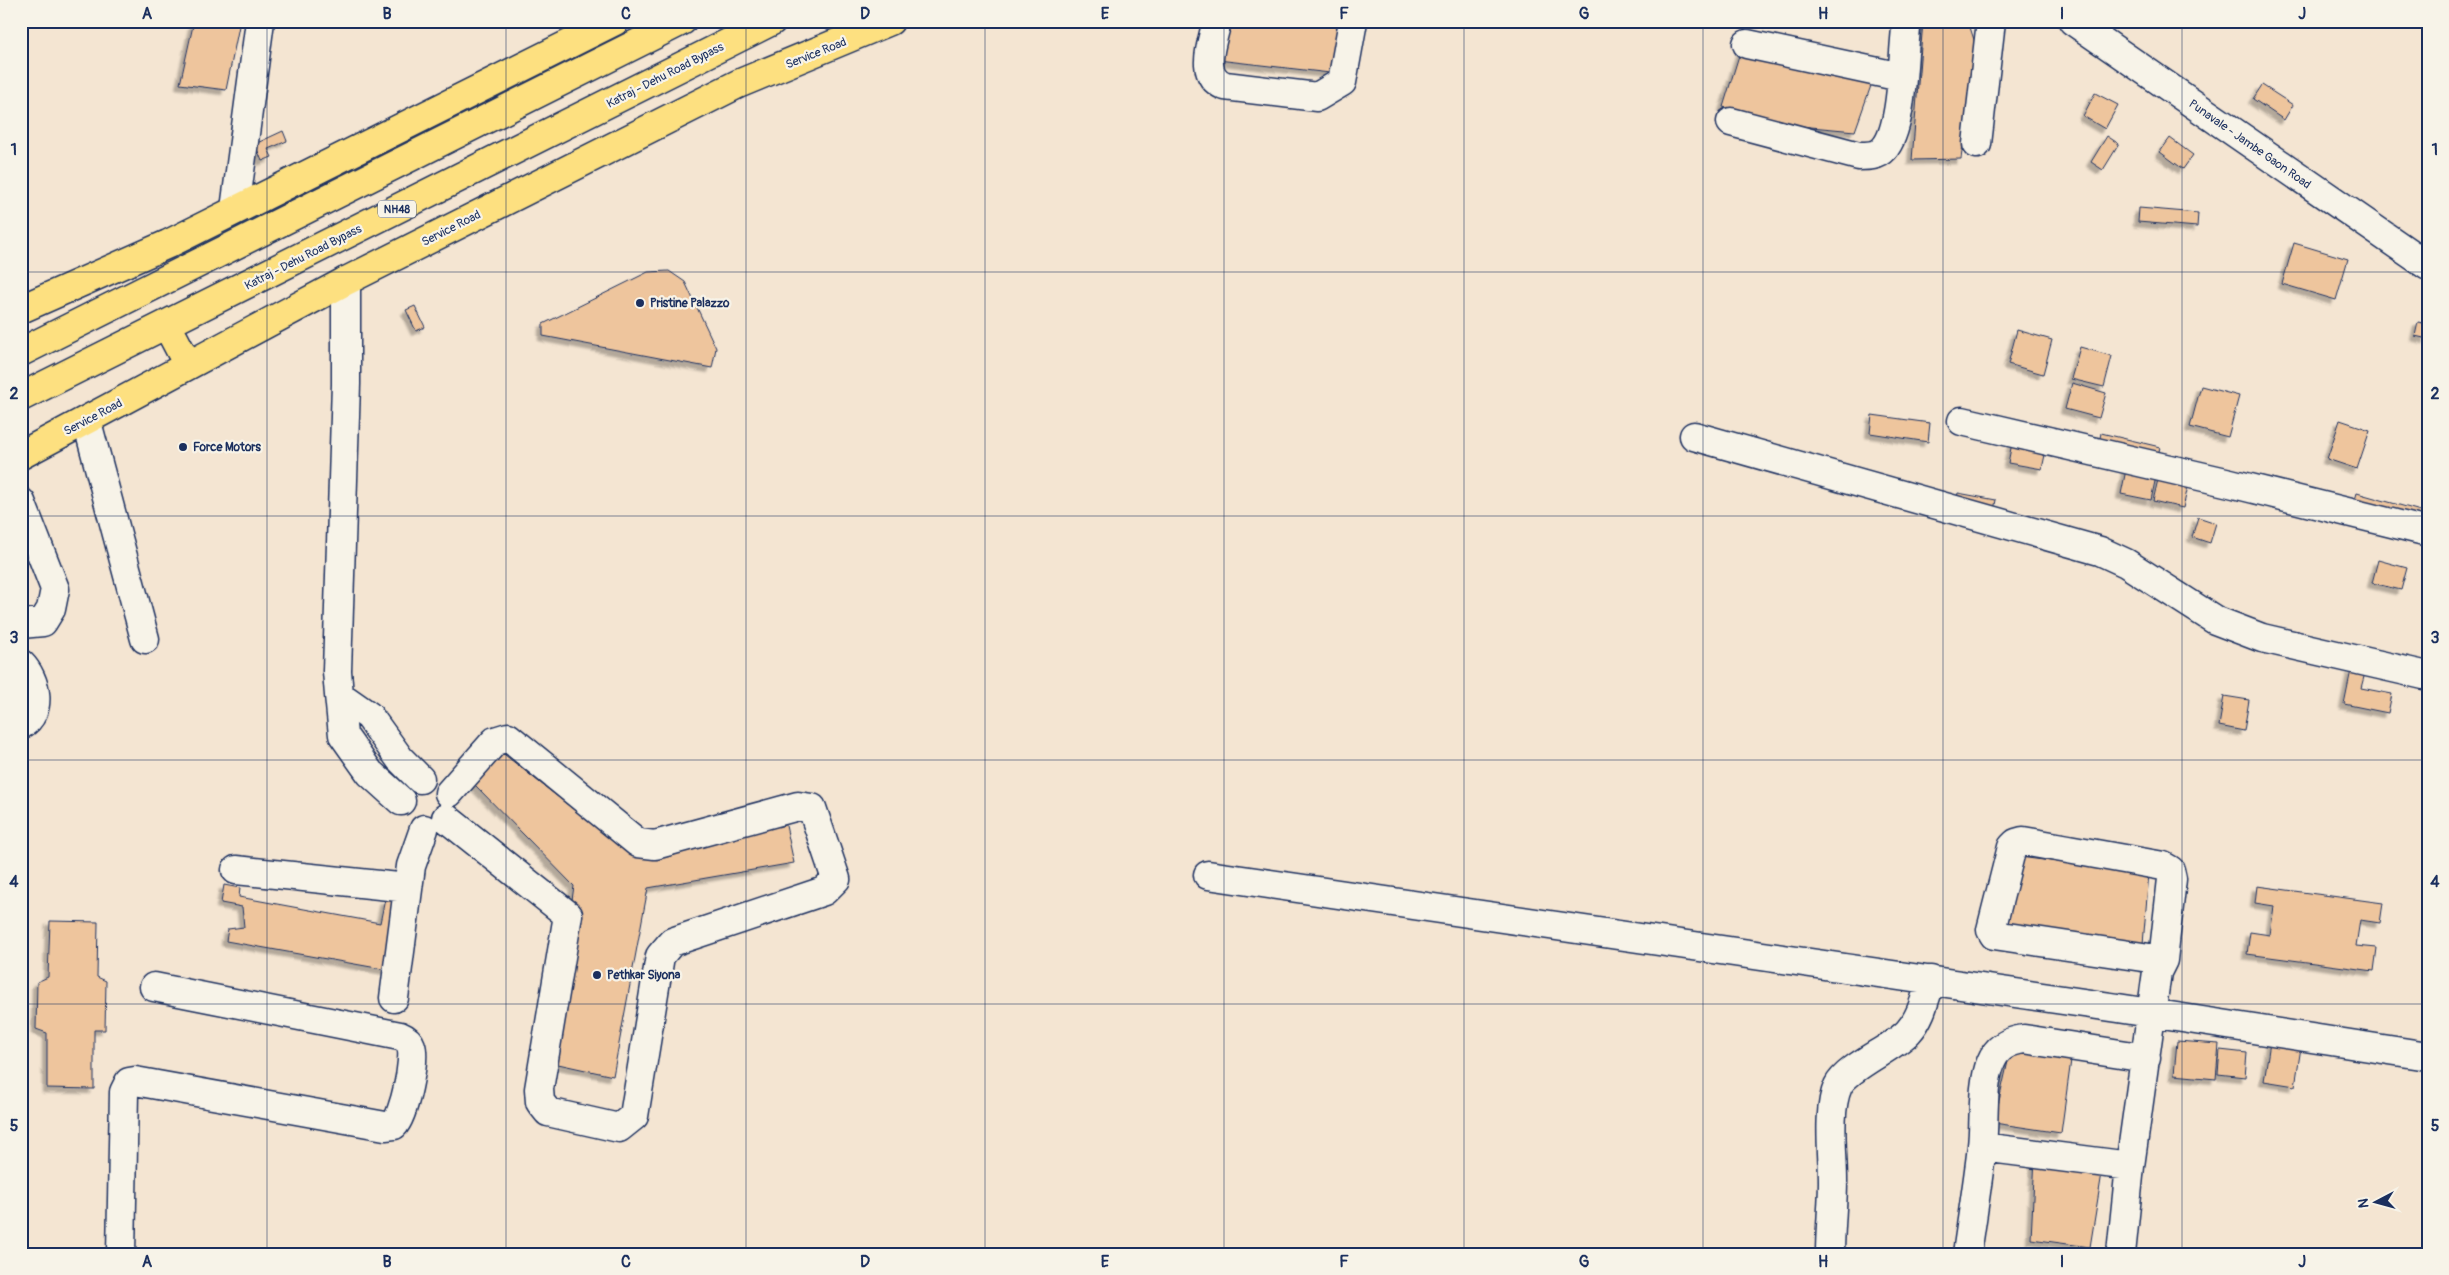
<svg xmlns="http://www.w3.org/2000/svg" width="2449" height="1275" viewBox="0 0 2449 1275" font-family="Pangolin,sans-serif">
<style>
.building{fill:#eec59d;stroke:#1b2f5e;filter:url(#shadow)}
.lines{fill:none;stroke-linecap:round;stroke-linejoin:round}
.minor-casing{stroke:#1b2f5e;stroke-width:31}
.major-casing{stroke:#1b2f5e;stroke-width:31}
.highway-casing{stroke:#1b2f5e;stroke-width:31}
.minor{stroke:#f7f3e8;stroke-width:28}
.major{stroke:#fde080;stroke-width:28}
.highway{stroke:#fde080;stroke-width:28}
.grid{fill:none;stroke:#1b2f5e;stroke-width:1;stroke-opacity:0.55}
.poi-dot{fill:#1b2f5e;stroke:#f7f3e8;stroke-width:2}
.labels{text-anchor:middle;stroke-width:4.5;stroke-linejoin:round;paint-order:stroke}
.shield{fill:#f7f3e8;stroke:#5d6a87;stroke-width:1}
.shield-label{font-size:11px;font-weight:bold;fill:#1b2f5e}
.street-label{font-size:12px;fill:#1b2f5e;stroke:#f7f3e8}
.poi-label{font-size:12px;font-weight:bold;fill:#1b2f5e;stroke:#f7f3e8;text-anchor:start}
.neatline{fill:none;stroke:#1b2f5e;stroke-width:2}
.grid-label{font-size:16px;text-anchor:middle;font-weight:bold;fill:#1b2f5e}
</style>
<defs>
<filter id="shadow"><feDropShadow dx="-4.5" dy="4.5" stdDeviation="1" flood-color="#0004"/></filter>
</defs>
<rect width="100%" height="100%" fill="#f4e5d2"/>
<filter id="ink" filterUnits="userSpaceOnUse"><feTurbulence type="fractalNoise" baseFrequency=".02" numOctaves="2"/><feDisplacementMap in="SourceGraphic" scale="10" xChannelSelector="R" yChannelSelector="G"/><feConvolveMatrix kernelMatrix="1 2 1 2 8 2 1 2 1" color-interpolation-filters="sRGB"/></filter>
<g filter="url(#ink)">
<!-- building -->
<path class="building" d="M 194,21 L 240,21 L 226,90 L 180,84 Z
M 1226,21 L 1339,21 L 1330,73 L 1218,60 Z
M 1923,21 L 1968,21 L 1976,46 L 1961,159 L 1912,160 Z
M 1741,49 L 1873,80 L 1855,131 L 1800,126 L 1723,107 Z
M 2262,85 L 2293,105 L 2284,120 L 2253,99 Z
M 2095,93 L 2118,105 L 2105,129 L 2083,116 Z
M 283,131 L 287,141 L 268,149 L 272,157 L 262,161 L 255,144 Z
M 2107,136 L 2119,144 L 2103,170 L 2091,162 Z
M 2170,138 L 2193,155 L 2183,169 L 2160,152 Z
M 2139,208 L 2198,213 L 2197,227 L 2138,222 Z
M 2294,243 L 2348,259 L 2336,300 L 2282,284 Z
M 669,271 L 685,282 L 716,348 L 712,368 L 543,336 L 543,324 L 648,272 Z
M 415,306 L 425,327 L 416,331 L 406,310 Z
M 2418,322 L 2428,324 L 2428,339 L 2415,336 Z
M 2017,330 L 2052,340 L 2043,374 L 2008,364 Z
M 2080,347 L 2112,356 L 2104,387 L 2071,379 Z
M 2072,383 L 2106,393 L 2099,418 L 2065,409 Z
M 2201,386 L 2239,396 L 2228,437 L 2190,427 Z
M 1872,415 L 1930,423 L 1928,442 L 1870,433 Z
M 2340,420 L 2370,430 L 2357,469 L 2327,459 Z
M 2101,433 L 2160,447 L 2157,460 L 2098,447 Z
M 2012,443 L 2046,450 L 2042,469 L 2008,463 Z
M 2127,465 L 2157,472 L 2151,500 L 2121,494 Z
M 2159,475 L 2189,482 L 2183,508 L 2153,501 Z
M 1958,493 L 1996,500 L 1994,510 L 1956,502 Z
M 2357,493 L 2424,512 L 2419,529 L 2352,510 Z
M 2198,517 L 2216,523 L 2210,543 L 2192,537 Z
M 2378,560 L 2407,568 L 2401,590 L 2372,583 Z
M 2351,670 L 2365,673 L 2361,688 L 2392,694 L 2388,713 L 2344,704 Z
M 2224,696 L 2249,700 L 2244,731 L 2219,726 Z
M 500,751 L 631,855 L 785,821 L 794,863 L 648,888 L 613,1076 L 549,1062 L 574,886 L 475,785 Z
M 2019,857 L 2149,873 L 2143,944 L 2004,926 Z
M 224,885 L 240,888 L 239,897 L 380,923 L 385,899 L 400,901 L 388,970 L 226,941 L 228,929 L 244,927 L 242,907 L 221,903 Z
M 2257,886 L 2383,903 L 2380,923 L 2360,920 L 2356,946 L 2377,948 L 2374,971 L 2247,954 L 2250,932 L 2270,935 L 2274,906 L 2255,903 Z
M 50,921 L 98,922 L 97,977 L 106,981 L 105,1030 L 94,1030 L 94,1089 L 47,1088 L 47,1033 L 36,1029 L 37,982 L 48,977 Z
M 2271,1036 L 2302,1041 L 2295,1086 L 2264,1081 Z
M 2177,1041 L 2219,1044 L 2216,1079 L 2174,1075 Z
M 2011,1048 L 2071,1060 L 2061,1133 L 1994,1123 Z
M 2220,1050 L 2247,1053 L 2245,1077 L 2218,1074 Z
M 2035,1157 L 2103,1167 L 2090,1247 L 2031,1239 Z"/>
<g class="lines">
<!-- minor casing -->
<g class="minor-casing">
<path id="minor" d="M 1217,21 C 1212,44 1198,75 1225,86 L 1317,97 L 1342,82 L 1353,21
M 2073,21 L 2428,266
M 1747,44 L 1901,77
M 1731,122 L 1859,156 C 1868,156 1878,156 1884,149 C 1904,127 1902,52 1907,21
M 1977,144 L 1991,21
M 235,209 L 260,21
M 1962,421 L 2230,483 L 2428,532
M 87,422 L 145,639
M 1694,436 L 2100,551 L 2126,563 L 2215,620 L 2262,638 L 2428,676
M 21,502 L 55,589 L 51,609 L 43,622 L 21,624
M 21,664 C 36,679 44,712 21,725
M 339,695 L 337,671 L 346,384 L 346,281
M 401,801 L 370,773 L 343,735 L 339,695 L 369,716 L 400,759 L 420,779
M 446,818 L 568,915 L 539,1089 L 540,1102 L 548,1112 L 619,1128 L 634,1116 L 660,956 L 672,942 L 824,891 L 836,879 L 812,808 L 798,806 L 655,845 L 638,843 L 508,737 L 495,741 L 449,793
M 236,870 L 408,888
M 1208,875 L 2118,1008 L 2428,1056
M 394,998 L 411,866 L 424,829
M 1982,1147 L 2130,1166
M 121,1254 L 124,1092 L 129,1082 L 135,1081 L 385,1126 L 394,1125 C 404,1115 416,1059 411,1046 C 409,1040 405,1038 400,1036 L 154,987
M 1830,1254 C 1830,1229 1833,1205 1833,1181 C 1833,1153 1827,1111 1838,1086 C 1847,1067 1892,1049 1908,1032 C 1921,1018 1925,999 1931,980
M 1967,1254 C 1972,1218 1978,1182 1982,1146 C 1985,1120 1981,1087 1991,1062 C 1997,1047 2009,1041 2024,1039 L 2146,1058
M 2121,1254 L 2130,1166 L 2157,972 L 2163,960 L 2172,879 L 2170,870 L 2163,866 L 2023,841 L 2016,843 L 2012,847 L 1991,930 L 1994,935 L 2163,960"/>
</g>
<!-- major casing -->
<g class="major-casing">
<path id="major" d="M 21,309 L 168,244 L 615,21
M 21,455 L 346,281 L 738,84 L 890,21"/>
</g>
<!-- highway casing -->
<g class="highway-casing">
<path id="highway" d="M 167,325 L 188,365
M 21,352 L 682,21
M 21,397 L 772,21"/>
</g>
<!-- minor -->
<use href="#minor" class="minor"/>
<!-- major -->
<use href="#major" class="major"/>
<!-- highway -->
<use href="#highway" class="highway"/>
</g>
</g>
<!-- grid -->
<path class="grid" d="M 267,21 L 267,1254M 506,21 L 506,1254M 746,21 L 746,1254M 985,21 L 985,1254M 1224,21 L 1224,1254M 1464,21 L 1464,1254M 1703,21 L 1703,1254M 1943,21 L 1943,1254M 2182,21 L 2182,1254M 21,272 L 2428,272M 21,516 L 2428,516M 21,760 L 2428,760M 21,1004 L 2428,1004"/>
<!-- markers -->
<g class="poi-dot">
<circle cx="640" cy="303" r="5"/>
<circle cx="183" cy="447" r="5"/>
<circle cx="597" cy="975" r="5"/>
</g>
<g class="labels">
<!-- shield labels -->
<rect class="shield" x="378" y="200.5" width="38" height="17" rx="4"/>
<g class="shield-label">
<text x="397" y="213">NH48</text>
</g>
<!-- street labels -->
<g class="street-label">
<text transform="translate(816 53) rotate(-22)" y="4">Service Road</text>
<text transform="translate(665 75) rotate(-27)" y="4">Katraj - Dehu Road Bypass</text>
<text transform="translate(2250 144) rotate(35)" y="4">Punavale - Jambe Gaon Road</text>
<text transform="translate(451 228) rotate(-27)" y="4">Service Road</text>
<text transform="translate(303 257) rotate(-27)" y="4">Katraj - Dehu Road Bypass</text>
<text transform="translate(93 417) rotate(-28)" y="4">Service Road</text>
</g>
<!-- poi labels -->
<g class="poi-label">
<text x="650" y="307">Pristine Palazzo</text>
<text x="193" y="451">Force Motors</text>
<text x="607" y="979">Pethkar Siyona</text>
</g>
</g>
<!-- margin -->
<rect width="2449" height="1275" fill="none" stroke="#f7f3e8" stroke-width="55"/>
<!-- north arrow -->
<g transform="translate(2376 1202) rotate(264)" stroke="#f7f3e8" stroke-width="4" paint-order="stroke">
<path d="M0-4L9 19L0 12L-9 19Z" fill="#1b2f5e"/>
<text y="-8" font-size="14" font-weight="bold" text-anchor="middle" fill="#1b2f5e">N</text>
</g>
<rect x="28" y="28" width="2394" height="1220" class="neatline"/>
<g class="grid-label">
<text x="147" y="19">A</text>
<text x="387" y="19">B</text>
<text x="626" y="19">C</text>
<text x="865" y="19">D</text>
<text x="1105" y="19">E</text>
<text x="1344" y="19">F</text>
<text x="1584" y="19">G</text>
<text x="1823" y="19">H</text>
<text x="2062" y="19">I</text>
<text x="2302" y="19">J</text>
<text x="14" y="155">1</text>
<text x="2435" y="155">1</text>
<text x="14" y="399">2</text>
<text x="2435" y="399">2</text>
<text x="14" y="643">3</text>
<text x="2435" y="643">3</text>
<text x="14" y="887">4</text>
<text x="2435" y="887">4</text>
<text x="14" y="1131">5</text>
<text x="2435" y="1131">5</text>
<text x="147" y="1267">A</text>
<text x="387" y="1267">B</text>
<text x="626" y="1267">C</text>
<text x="865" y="1267">D</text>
<text x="1105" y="1267">E</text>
<text x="1344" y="1267">F</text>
<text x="1584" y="1267">G</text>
<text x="1823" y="1267">H</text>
<text x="2062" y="1267">I</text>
<text x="2302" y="1267">J</text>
</g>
</svg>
